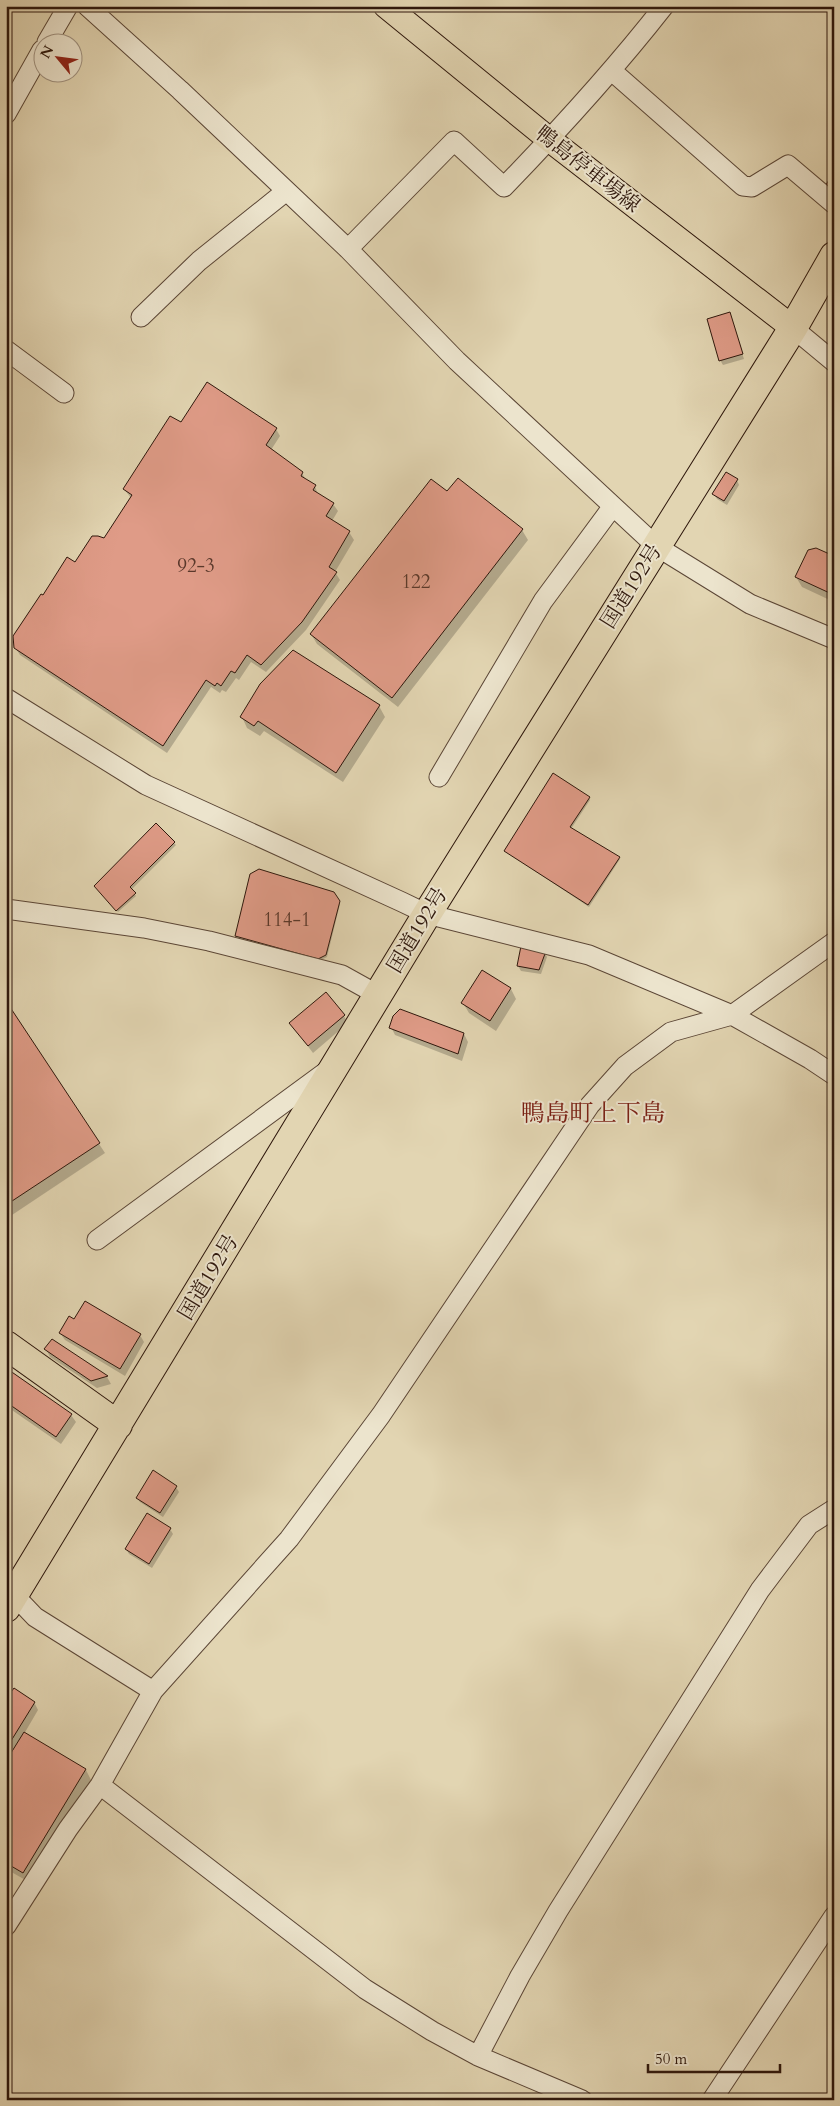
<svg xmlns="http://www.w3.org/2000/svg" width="840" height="2106" viewBox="0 0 840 2106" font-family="Cardo,'Noto Serif JP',serif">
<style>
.shadow{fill:#0003}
.building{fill:#df9b87;stroke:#2e170c}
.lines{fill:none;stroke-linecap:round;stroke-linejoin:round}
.minor-casing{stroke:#5b4636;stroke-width:21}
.major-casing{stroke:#2e170c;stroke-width:26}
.highway-casing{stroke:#2e170c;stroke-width:30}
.minor{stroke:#ece4cd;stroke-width:19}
.major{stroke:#e2d5b2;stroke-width:24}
.highway{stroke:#e2d5b2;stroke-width:28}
.labels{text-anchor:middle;stroke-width:4;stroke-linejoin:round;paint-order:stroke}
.number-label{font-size:19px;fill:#5a382b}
.street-label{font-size:21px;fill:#2e170c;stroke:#ece4cd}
.quarter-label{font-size:24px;fill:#7a1f14;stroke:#ece4cd}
</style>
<rect width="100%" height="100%" fill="#e2d5b2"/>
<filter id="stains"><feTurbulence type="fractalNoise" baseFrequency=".004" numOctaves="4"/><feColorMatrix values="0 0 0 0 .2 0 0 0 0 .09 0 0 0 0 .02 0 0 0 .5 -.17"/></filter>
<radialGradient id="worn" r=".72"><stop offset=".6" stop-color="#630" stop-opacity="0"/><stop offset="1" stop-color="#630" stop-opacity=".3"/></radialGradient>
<!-- shadow -->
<path class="shadow" d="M 729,313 L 744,359 L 723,365 L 720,360 Z
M 181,424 L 276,429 L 280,436 L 271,450 L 302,473 L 306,480 L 315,486 L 318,495 L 333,504 L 338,511 L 332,521 L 349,532 L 354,540 L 335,572 L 340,580 L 306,630 L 266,672 L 251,662 L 239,680 L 236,678 L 226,692 L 222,690 L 220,693 L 211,687 L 167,753 L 20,655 L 15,647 L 43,597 L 76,564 L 104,539 L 131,498 L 124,489 Z
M 737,480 L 739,485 L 727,505 L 717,499 L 714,494 Z
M 448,493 L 522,530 L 528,540 L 398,707 L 317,644 L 311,634 Z
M 834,557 L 834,602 L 802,587 L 796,577 Z
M 379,706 L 385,717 L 343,782 L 264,731 L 260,736 L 247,728 L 242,717 Z
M 589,797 L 590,800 L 571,829 L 620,859 L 589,907 L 505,851 Z
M 156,825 L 176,845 L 131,890 L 136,896 L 118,912 L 97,888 Z
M 333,893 L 340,904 L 327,957 L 319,961 L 238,938 L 236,936 Z
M 545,953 L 547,957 L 541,974 L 521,971 L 518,966 Z
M 483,971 L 511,989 L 516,999 L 496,1031 L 469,1013 L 463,1003 Z
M 6,1003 L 105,1153 L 6,1219 Z
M 344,1016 L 348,1023 L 313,1053 L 291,1024 Z
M 391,1027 L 464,1034 L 468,1042 L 462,1061 L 395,1035 Z
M 75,1321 L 140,1335 L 144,1342 L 125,1376 L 65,1340 L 60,1333 Z
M 52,1340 L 107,1377 L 111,1384 L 97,1388 L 50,1357 L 46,1349 Z
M 6,1370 L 71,1415 L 76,1422 L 61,1444 L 6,1406 Z
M 176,1487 L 179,1492 L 163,1517 L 140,1502 L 137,1498 Z
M 170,1529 L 173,1534 L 152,1568 L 129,1554 L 126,1549 Z
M 6,1702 L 34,1702 L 38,1710 L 24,1734 L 86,1770 L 91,1780 L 29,1882 L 6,1869 Z"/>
<!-- building -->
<path class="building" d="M 834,172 L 834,198 L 822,191 Z
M 730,312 L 743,354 L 719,361 L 707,319 Z
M 207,382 L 277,428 L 266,445 L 303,472 L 301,476 L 316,485 L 313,490 L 334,503 L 326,516 L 350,531 L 329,567 L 337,572 L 302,622 L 261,665 L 247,655 L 235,673 L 231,671 L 221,686 L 217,683 L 215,686 L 206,680 L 163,746 L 14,648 L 13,636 L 41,594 L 43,595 L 67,557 L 75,562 L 92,536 L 98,536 L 104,538 L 132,495 L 123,489 L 170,416 L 181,422 Z
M 726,472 L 738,479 L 724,501 L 712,494 Z
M 458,478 L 523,529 L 392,698 L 310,634 L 431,479 L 447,491 Z
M 816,548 L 834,556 L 834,595 L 795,577 L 808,550 Z
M 293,650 L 380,705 L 336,773 L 258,721 L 254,726 L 240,717 L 260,684 Z
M 553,773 L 590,797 L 570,827 L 620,857 L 588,905 L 504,851 Z
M 156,823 L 175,842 L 130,887 L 136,893 L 116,911 L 94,886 Z
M 259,869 L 334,892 L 340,901 L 326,955 L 318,959 L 235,936 L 250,874 Z
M 521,946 L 546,951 L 539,970 L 517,966 Z
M 482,970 L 511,988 L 490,1021 L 461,1003 Z
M 326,992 L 345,1015 L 308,1046 L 289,1023 Z
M 6,1001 L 100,1143 L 6,1205 Z
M 400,1009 L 464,1033 L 458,1054 L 389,1028 L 393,1016 Z
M 85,1301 L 141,1334 L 120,1369 L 59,1333 L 69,1316 L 74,1319 Z
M 52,1339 L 108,1376 L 91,1381 L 44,1349 Z
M 6,1368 L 72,1414 L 56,1437 L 6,1402 Z
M 153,1470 L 177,1486 L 160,1513 L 136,1498 Z
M 147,1513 L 171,1528 L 149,1564 L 125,1549 Z
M 14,1688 L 35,1702 L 6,1749 L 6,1699 Z
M 24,1732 L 86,1769 L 23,1873 L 6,1863 L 6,1761 Z"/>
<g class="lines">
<!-- minor casing -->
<g class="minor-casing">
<path id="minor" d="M 87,6 L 180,90 L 348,249 L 457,361 L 656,546 L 750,604 L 834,639
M 47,42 L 68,6
M 612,71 L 743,186 L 752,187 L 788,165 L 834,204
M 6,114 L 42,50
M 348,249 L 454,141 L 504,187 C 560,129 614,70 664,6
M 141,317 L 199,261 L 285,192
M 793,328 L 834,362
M 6,350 L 64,393
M 6,698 L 146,785 L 402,902 L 427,914 L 589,955 L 732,1015 L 810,1059 L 834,1075
M 439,777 L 543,601 L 613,506
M 6,909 L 144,928 L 209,941 L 342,975 L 378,995
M 97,1240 L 327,1071
M 6,1590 L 14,1595 L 35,1617 L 153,1691
M 100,1785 L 365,1989 L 432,2031 L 478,2056 L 582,2100
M 6,1926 L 68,1829 L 100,1785 L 153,1691 L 289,1539 L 381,1415 L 590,1105 L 625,1066 L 671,1032 L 732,1015 L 834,942
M 478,2056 L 520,1976 L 558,1911 L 760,1590 L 809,1525 L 834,1509
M 712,2100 L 834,1916"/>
</g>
<!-- major casing -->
<g class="major-casing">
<path id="major" d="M 386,6 L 550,140 L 793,328"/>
</g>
<!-- highway casing -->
<g class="highway-casing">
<path id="highway" d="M 6,1345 L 118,1425
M 6,1608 L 427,914 L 793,328 L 834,256"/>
</g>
<!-- minor -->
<use href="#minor" class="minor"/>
<!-- major -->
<use href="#major" class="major"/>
<!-- highway -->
<use href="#highway" class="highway"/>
</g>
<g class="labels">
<!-- number labels -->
<g class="number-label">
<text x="196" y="572">92-3</text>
<text x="416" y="588">122</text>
<text x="287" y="926">114-1</text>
</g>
<!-- street labels -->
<g class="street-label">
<text transform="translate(588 169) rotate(38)" y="7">鴨島停車場線</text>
<text transform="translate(631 586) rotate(-58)" y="7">国道192号</text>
<text transform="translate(417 930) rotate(-59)" y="7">国道192号</text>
<text transform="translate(208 1277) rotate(-59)" y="7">国道192号</text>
</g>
<!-- quarter labels -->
<g class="quarter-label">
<text x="593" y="1121">鴨島町上下島</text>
</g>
</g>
<!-- margin -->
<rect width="840" height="2106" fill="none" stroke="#e2d5b2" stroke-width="25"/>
<rect x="8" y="8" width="825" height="2091" fill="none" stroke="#2e170c" stroke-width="2.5"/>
<rect x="12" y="12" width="815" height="2081" fill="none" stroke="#2e170c"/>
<!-- north arrow -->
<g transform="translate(58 58) rotate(299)"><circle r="24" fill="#ece4cd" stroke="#a09280"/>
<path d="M0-4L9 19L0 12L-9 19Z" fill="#8f2418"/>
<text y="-8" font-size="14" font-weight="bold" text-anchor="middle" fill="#2e170c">N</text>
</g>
<!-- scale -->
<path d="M648 2064v8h132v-8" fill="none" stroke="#2e170c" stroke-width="2.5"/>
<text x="655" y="2064" font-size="15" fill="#2e170c" stroke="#ece4cd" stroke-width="4" paint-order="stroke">50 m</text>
<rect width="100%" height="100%" filter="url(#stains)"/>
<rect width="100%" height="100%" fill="url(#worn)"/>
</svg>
